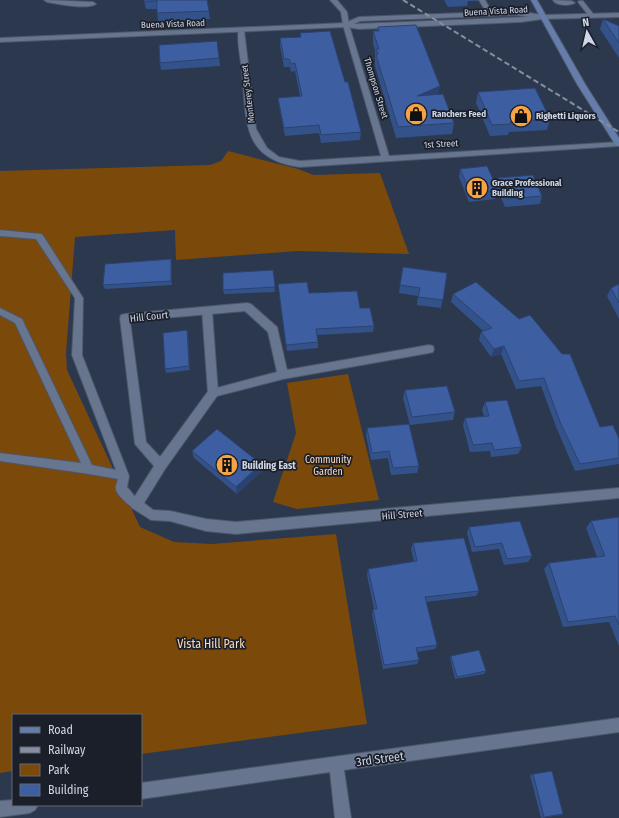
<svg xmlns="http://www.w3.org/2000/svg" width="619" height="818" viewBox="0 0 619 818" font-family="'Fira Sans Condensed',sans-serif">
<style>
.green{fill:#7b4a0b}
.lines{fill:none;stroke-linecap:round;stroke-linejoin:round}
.service-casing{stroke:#4c5669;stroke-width:2}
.minor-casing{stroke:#4c5669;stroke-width:2}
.tertiary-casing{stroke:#4c5669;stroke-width:2}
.secondary-casing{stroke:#4c5669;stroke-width:2}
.service{fill:#67758e;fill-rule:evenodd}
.minor{fill:#67758e;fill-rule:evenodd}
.tertiary{fill:#67758e;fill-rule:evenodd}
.secondary{fill:#657dab;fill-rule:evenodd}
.rail{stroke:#868fa1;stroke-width:2;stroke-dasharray:5.5 3;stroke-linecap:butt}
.wall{fill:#34528a}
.shaded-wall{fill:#2b4271}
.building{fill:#3d5fa1;stroke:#2b4271}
.labels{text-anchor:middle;stroke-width:3.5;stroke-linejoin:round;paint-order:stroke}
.far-street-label{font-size:9px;fill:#cfd6e5;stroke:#1a1f2a}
.far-poi-label{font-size:9px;font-weight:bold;fill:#cfd6e5;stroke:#1a1f2a;text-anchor:start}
.street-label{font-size:10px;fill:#cfd6e5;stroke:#1a1f2a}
.park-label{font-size:10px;fill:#fedcbb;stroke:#1a1f2a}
.poi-label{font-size:10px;font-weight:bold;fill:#cfd6e5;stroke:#1a1f2a;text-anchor:start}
.near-park-label{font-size:12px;fill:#fedcbb;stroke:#1a1f2a}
.near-street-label{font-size:12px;fill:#cfd6e5;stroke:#1a1f2a}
</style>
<rect width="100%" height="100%" fill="#2c384e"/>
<!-- green -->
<path class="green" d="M 228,151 L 298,169 L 314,175 L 380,173 L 409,254 L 298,251 L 176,260 L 175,230 L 75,237 L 66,353 L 67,370 L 140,527 L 174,542 L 212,544 L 336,534 L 367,724 L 141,754 L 141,715 L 13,715 L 13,771 L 0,773 L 0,171 L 210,165 L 221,161 Z
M 348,374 L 379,500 L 297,509 L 273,502 L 296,433 L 287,383 Z"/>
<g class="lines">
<!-- service casing -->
<g class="service-casing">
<path id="service" d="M 479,0 L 485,0 L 493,14 L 492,15 L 488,15 Z
M 553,0 L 572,1 L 575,3 C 570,6 556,6 553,0 Z
M 579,1 L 583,1 L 594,15 L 593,16 L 589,16 L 578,2 Z
M 0,230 L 42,234 L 83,298 L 82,355 L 129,476 L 127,487 L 141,504 L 140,507 L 136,509 C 130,507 118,496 116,490 C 115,486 117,483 118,479 L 89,474 L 0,461 L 0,453 L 81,463 L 15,323 L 0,315 L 0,308 L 22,319 L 92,465 L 116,470 L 72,355 L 75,298 L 36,239 L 0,236 Z
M 207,307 L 212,310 L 218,393 L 216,396 L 210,396 L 208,393 L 202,310 Z"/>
</g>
<!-- minor casing -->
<g class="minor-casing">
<path id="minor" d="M 44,0 L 93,2 L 96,4 C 87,10 58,4 47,2 Z
M 330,0 L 337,0 L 347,12 L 349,25 L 389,156 L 619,142 L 619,146 L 300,167 C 240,159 247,119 242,71 C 241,60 236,38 239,29 L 244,30 L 256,129 L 267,148 L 279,157 L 300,161 L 381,156 L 343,25 L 341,12 Z
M 247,303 L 251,304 L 277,327 L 287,370 L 429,345 L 433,346 L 434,349 L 433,352 L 429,353 L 283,379 L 217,396 L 165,469 L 144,503 L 153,510 L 170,511 L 206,519 L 236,522 L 619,488 L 619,498 L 236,534 L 206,531 L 170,521 L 151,520 L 132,508 L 130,504 L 154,466 L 135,444 L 120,318 L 121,315 L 125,314 ZM 245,311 L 268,332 L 277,372 L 209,390 L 160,457 L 146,442 L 130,321 Z
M 619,718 L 619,732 L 344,770 L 351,818 L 335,818 L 330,772 L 141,799 L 141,783 Z
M 13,800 L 13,805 L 38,805 L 35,810 L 30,813 L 0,817 L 0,801 Z"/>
</g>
<!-- tertiary casing -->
<g class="tertiary-casing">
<path id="tertiary" d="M 516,11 L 543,15 L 619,13 L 619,17 L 543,19 L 521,22 L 359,29 L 346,27 L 0,42 L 0,38 L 345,23 L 359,17 ZM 516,15 L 529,17 L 354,24 L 360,21 Z"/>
</g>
<!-- secondary casing -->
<g class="secondary-casing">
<path id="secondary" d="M 531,0 L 537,0 L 585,84 L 619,138 L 619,146 L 615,144 L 577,84 Z"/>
</g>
<!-- service -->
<use href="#service" class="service"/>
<!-- minor -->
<use href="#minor" class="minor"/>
<!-- tertiary -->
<use href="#tertiary" class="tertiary"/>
<!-- secondary -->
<use href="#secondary" class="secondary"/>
<!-- rail -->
<path class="rail" d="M 403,0 L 619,132"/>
</g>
<!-- wall -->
<path class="wall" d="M 144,0 L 207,0 L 210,19 L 158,21 L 157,9 L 146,9 Z
M 444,0 L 478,0 L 478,1 L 468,1 L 467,6 L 448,7 Z
M 603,19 L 619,26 L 619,58 L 600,29 Z
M 378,27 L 439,94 L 454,123 L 452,134 L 396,138 L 375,66 L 375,51 L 373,43 L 373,31 L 377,31 Z
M 300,33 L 345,82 L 361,132 L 360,140 L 321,143 L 319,133 L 285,136 L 279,106 L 278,98 L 300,96 L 295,71 L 291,72 L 290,67 L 284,67 L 280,46 L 280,38 L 300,37 Z
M 217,41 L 220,66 L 161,70 L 160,63 Z
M 478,92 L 550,119 L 547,130 L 509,132 L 508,135 L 490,136 L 476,103 Z
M 460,169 L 496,187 L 498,178 L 542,196 L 540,204 L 505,207 L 498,191 L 495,199 L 469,202 L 459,177 Z
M 172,264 L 172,285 L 105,289 L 103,285 Z
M 273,270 L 275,292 L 224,294 L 223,290 Z
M 447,273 L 441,308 L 417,305 L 418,296 L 399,293 L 400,285 Z
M 476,282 L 600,427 L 619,439 L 619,464 L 575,471 L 557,429 L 541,386 L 516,389 L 501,354 L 491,357 L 479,340 L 481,332 L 483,331 L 451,302 L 453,294 Z
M 278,284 L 360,308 L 374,326 L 373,332 L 317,335 L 318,342 L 318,348 L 287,351 Z
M 619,284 L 619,319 L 607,296 L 611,288 Z
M 187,330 L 188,334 L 190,370 L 166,373 L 165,369 Z
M 405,390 L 455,412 L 453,420 L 410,425 L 403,398 Z
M 485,402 L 522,447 L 518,454 L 491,457 L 490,451 L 470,452 L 463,425 L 465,418 L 484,416 L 482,410 Z
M 367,428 L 419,466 L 417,473 L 391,475 L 388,458 L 371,460 L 366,435 Z
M 192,451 L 261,464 L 262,471 L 237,494 L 194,458 Z
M 619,517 L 619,646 L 609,622 L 563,627 L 544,569 L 549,563 L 597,557 L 586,528 L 591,521 Z
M 469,527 L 532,556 L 528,562 L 504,565 L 499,549 L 472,552 L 467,533 Z
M 413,543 L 479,591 L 476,596 L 426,602 L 437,645 L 435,649 L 417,652 L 419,660 L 417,664 L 383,669 L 372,614 L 373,609 L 374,609 L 367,575 L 368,569 L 414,561 L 411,549 Z
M 451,656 L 486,671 L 484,674 L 455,679 L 450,658 Z
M 533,774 L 563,814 L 561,815 L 541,818 L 530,775 Z"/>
<!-- shaded-wall -->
<path class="shaded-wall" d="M 440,86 L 438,98 L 417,96 Z
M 171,259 L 172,264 L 172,285 L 171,281 Z
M 187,330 L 188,334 L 190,370 L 189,366 Z
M 504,346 L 501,354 L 491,357 L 494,349 Z
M 261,464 L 262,471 L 237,494 L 236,487 Z"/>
<!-- building -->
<path class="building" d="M 144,0 L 207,0 L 209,11 L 157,13 L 157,1 L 144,2 Z
M 603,19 L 619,26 L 619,43 Z
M 416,25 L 440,86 L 417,96 L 443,94 L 454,123 L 398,127 L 376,55 L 378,54 L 376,49 L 379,49 L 373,31 L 379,31 L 378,27 Z
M 330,31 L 345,82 L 348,82 L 361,132 L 321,135 L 319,125 L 284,128 L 278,98 L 302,96 L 295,63 L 291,64 L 289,59 L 284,59 L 280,38 L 301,37 L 300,33 Z
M 217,41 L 219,58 L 160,63 L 159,45 Z
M 535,88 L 550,119 L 510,122 L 511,124 L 492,125 L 478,92 Z
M 487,166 L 498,190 L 471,194 L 460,169 Z
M 533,175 L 542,196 L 507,199 L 498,178 Z
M 171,259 L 171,281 L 103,285 L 105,264 Z
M 403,267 L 447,273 L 443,300 L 418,297 L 420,288 L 400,285 Z
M 273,270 L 275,287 L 223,290 L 223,273 Z
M 307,282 L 309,293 L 357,291 L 360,308 L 370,308 L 374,326 L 316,329 L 318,342 L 286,345 L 278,284 Z
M 476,282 L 519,319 L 530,315 L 562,354 L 570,354 L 600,427 L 613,425 L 619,439 L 619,458 L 580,464 L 560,422 L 544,378 L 519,381 L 504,346 L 494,349 L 481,332 L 492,328 L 453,294 Z
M 619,284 L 619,303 L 611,288 Z
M 187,330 L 189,366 L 165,369 L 163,333 Z
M 447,386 L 455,412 L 412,417 L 405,390 Z
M 507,400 L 522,447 L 494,450 L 492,443 L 473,445 L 465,418 L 489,416 L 485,402 Z
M 409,424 L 419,466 L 393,468 L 389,451 L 372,453 L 367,428 Z
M 217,429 L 261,464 L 236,487 L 192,451 Z
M 619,517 L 619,625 L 615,616 L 568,622 L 549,563 L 605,556 L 591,521 Z
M 520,521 L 532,556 L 507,559 L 502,543 L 475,547 L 469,527 Z
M 464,538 L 479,591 L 425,597 L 437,645 L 416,648 L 419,660 L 384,665 L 373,609 L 377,609 L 368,569 L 417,561 L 413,543 Z
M 479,650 L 486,671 L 457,677 L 451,656 Z
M 552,771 L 563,814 L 544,817 L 533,774 Z"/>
<!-- icons -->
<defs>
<g id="shop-disc" transform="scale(1.15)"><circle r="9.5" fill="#f5a345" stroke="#1a1f2a"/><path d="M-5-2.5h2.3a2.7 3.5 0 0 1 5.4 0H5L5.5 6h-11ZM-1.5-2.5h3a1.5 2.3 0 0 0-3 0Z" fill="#111"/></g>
<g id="building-disc" transform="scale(1.15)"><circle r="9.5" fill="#f5a345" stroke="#1a1f2a"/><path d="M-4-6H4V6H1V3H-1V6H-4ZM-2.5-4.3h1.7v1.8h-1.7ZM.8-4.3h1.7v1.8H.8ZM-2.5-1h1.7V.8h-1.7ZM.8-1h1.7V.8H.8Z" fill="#111"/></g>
</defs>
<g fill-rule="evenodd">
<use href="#shop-disc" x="416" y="114"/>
<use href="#shop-disc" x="521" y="116"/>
<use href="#building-disc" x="477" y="188"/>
<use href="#building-disc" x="227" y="465"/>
</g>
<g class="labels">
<!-- far-street labels -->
<g class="far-street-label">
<text transform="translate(496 11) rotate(-3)" y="3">Buena Vista Road</text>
<text transform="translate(173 24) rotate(-2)" y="3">Buena Vista Road</text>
<text transform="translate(376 88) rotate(73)" y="3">Thompson Street</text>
<text transform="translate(248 94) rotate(-97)" y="3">Monterey Street</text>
<text transform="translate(441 144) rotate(-3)" y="3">1st Street</text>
</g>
<!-- far-poi labels -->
<g class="far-poi-label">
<text x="432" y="117">Ranchers Feed</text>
<text x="536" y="119">Righetti Liquors</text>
<text x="492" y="186">Grace Professional<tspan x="492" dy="10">Building</tspan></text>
</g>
<!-- street labels -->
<g class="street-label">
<text transform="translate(149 316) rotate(-6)" y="4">Hill Court</text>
<text transform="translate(402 514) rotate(-5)" y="4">Hill Street</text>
</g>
<!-- park labels -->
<g class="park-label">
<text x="328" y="463">Community<tspan x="328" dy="12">Garden</tspan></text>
</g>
<!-- poi labels -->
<g class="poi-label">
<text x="242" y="469">Building East</text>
</g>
<!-- near-park labels -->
<g class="near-park-label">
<text x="211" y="648">Vista Hill Park</text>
</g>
<!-- near-street labels -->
<g class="near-street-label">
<text transform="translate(380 759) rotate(-8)" y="4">3rd Street</text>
</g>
</g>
<!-- legend -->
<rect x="12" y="714" width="130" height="92" fill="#1a1f2a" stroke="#626875"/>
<rect x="20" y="727" width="20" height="6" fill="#657dab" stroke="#626875"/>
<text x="48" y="734" font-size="12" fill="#cfd6e5">Road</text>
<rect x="20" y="747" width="20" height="6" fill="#868fa1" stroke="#626875"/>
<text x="48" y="754" font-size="12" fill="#cfd6e5">Railway</text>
<rect x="20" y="764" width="20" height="12" fill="#7b4a0b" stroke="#626875"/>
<text x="48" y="774" font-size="12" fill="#cfd6e5">Park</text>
<rect x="20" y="784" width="20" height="12" fill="#3d5fa1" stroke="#626875"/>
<text x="48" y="794" font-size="12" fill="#cfd6e5">Building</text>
<!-- north arrow -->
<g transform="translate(587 32) rotate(352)" stroke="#1a1f2a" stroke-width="3" paint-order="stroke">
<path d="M0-3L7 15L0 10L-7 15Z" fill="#cfd6e5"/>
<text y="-6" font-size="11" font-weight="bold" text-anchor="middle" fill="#cfd6e5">N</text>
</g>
</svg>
